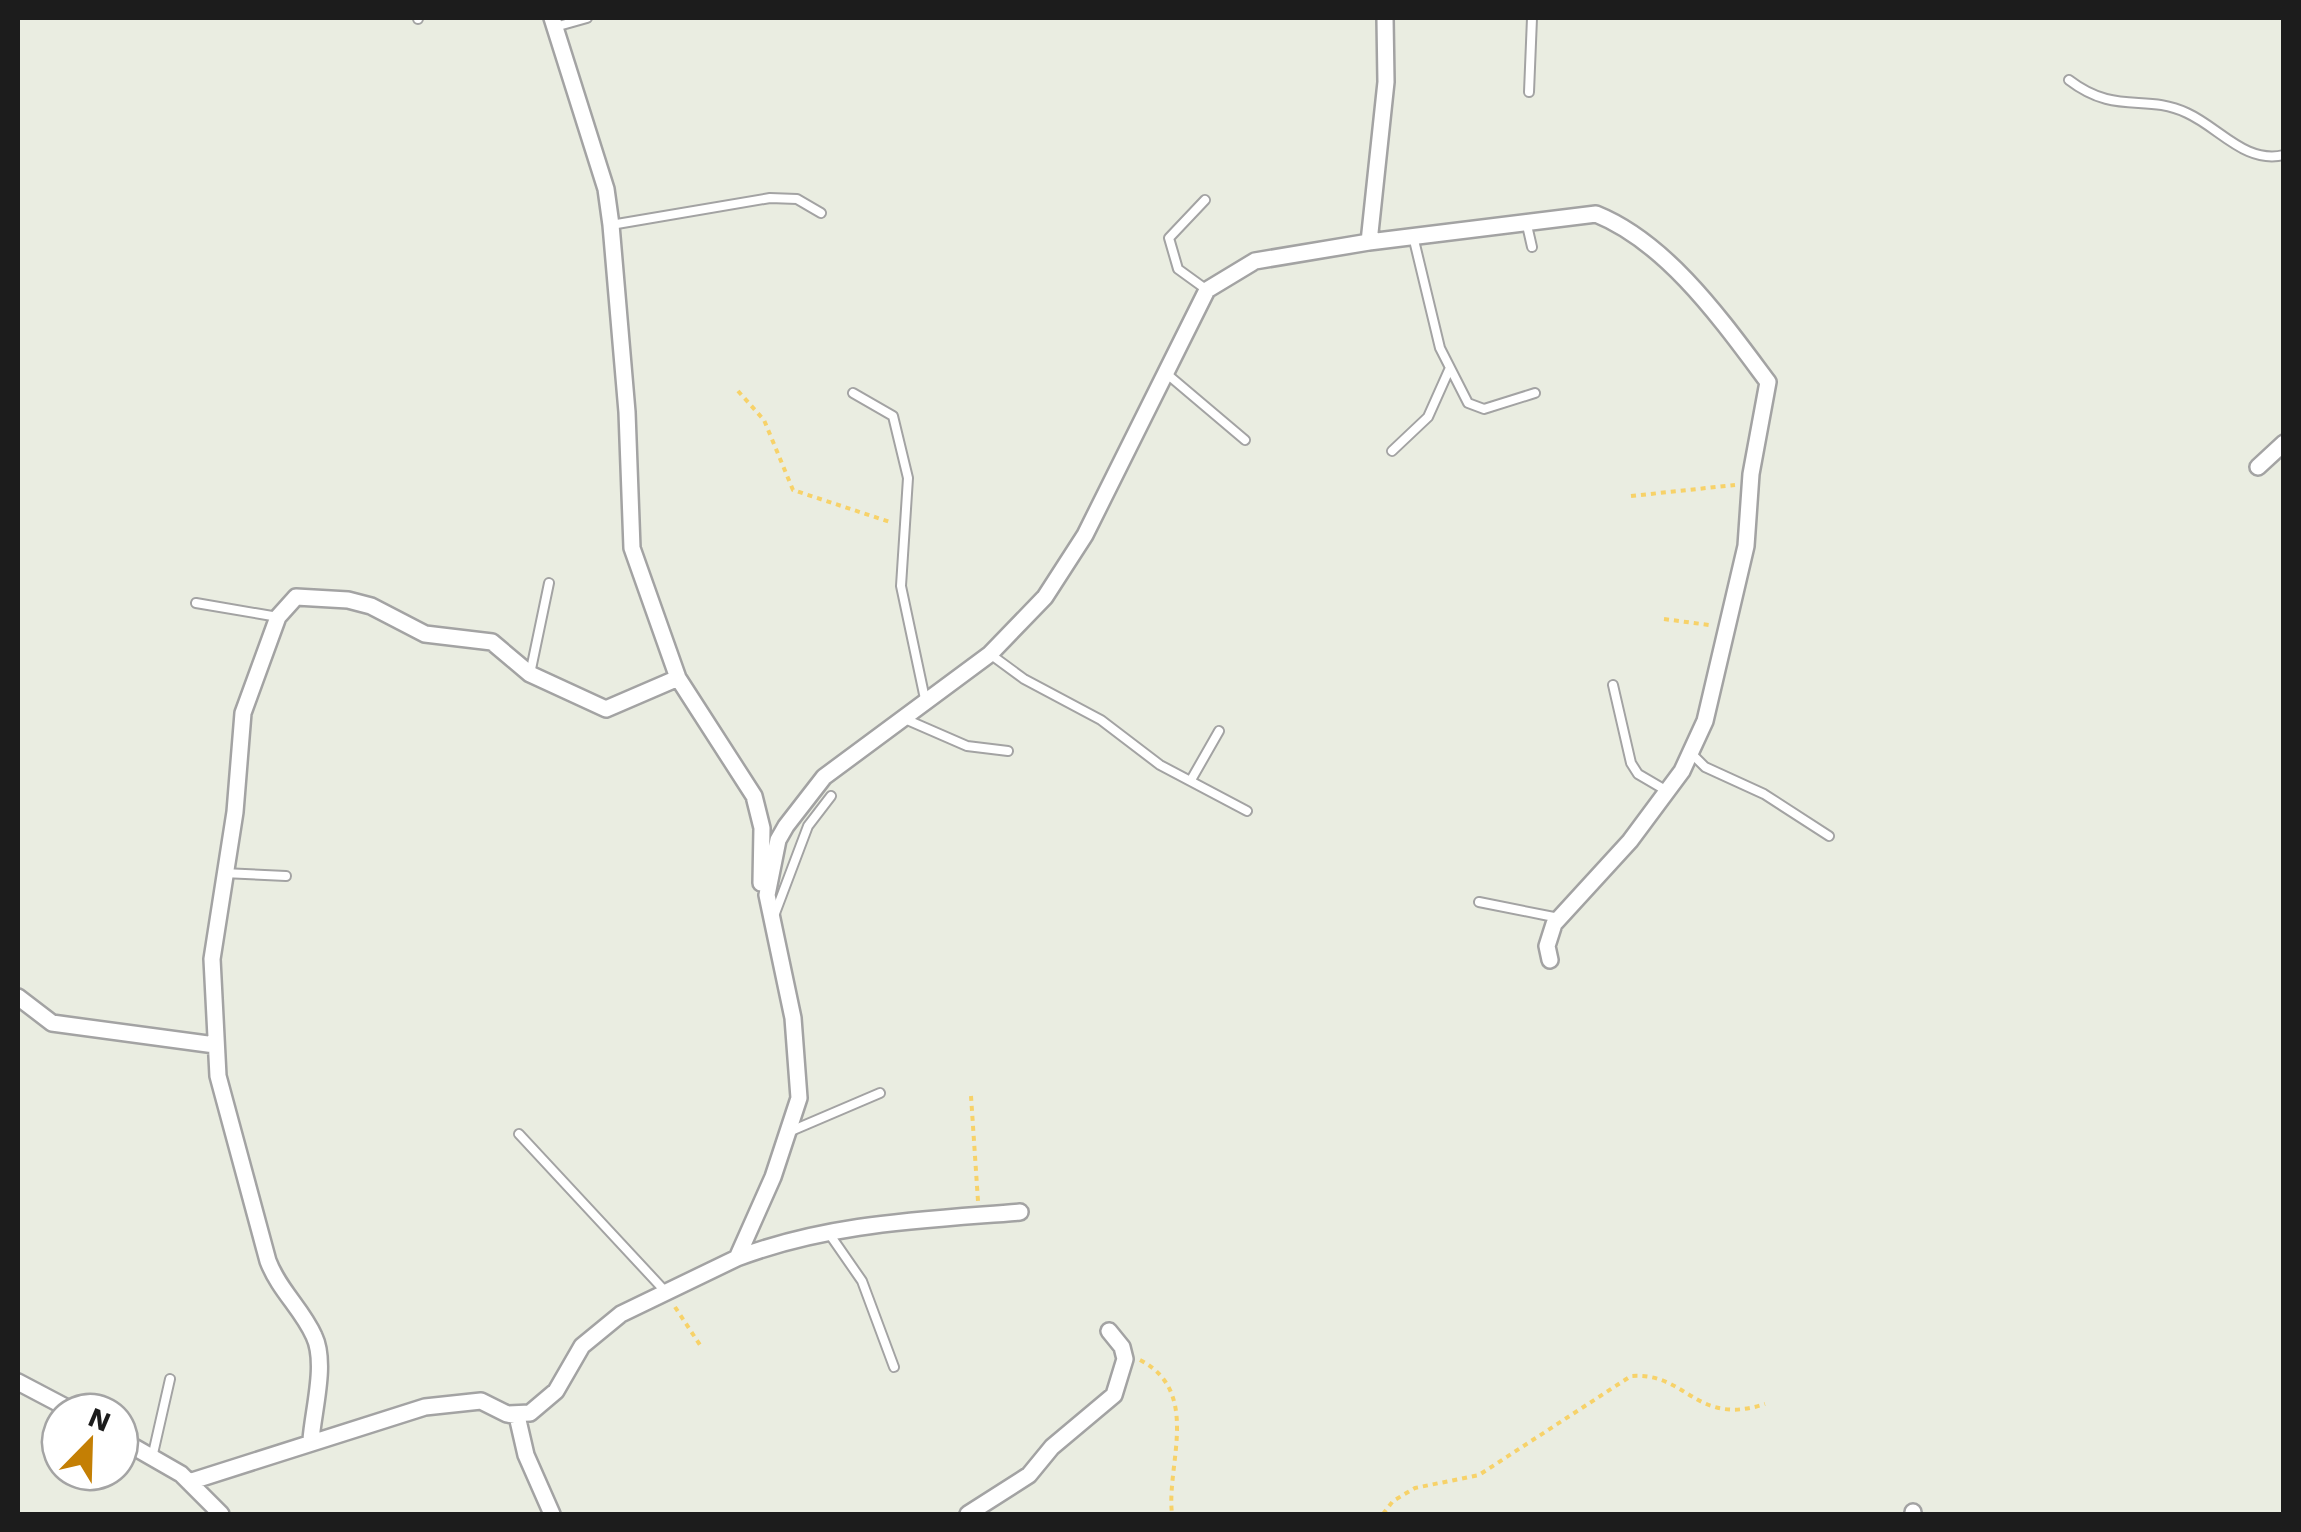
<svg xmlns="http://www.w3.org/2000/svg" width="2301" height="1532" viewBox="0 0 2301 1532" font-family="'Work Sans',sans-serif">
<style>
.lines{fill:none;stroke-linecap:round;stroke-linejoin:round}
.service-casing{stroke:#a3a3a3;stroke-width:12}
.minor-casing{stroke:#a3a3a3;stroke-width:20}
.path{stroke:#f7d269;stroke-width:4;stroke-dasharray:5 5;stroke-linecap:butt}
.service{stroke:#fff;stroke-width:8}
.minor{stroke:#fff;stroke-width:15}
</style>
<rect width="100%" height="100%" fill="#eaede1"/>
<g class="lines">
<!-- service casing -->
<g class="service-casing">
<path id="service" d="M 418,19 L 418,18
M 555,27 L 587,18
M 2069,80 C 2116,116 2145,93 2187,113 C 2220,128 2245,164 2284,155
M 1529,92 L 1532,18
M 1205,200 L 1169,238 L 1178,269 L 1207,290
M 1526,221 L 1532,247
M 611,225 L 770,198 L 797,199 L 821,213
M 1413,236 L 1440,348 L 1468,403 L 1484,409 L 1535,393
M 1167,374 L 1245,440
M 853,393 L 893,416 L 908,478 L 901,586 L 925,699
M 1392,451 L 1428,417 L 1449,370
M 196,603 L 278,617
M 990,654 L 1024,679 L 1101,720 L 1160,765 L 1247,811
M 530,674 L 549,583
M 1613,685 L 1631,763 L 1638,774 L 1667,791
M 905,719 L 967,746 L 1008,751
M 1692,754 L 1705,767 L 1764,794 L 1829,836
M 1191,780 L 1219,731
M 223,873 L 286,876
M 1479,902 L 1559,918
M 774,916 L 808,826 L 831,796
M 791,1131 L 880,1093
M 519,1134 L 664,1290
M 828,1232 L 862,1281 L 894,1367
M 152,1458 L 170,1379"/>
</g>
<!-- minor casing -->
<g class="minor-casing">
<path id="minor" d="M 552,18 L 606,189 L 611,225 L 627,412 L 632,548 L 678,678 L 754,796 L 762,828 L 761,883
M 1369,242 L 1596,214 C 1668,243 1723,322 1768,382 L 1751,474 L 1746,546 L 1705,721 L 1682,771 L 1630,841 L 1554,924 L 1547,946 L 1550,960
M 2258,467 L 2284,443
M 18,997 L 52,1023 L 215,1045
M 737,1258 C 829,1223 922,1220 1020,1212
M 18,1382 L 75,1412
M 507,1414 L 517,1416 L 526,1455 L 552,1514
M 120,1439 L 181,1474 L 221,1514
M 311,1440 C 313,1411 327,1363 314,1336 C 302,1309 279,1290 268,1261 L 218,1076 L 212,959 L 235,812 L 243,713 L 278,617 L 296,597 L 348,600 L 371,606 L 425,634 L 492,642 L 530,674 L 606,709 L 678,678
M 189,1482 L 425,1407 L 481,1401 L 507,1414 L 530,1413 L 556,1391 L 582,1346 L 621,1314 L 737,1258 L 773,1177 L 799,1098 L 793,1018 L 767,895 L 778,840 L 786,826 L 824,777 L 990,654 L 1045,597 L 1085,535 L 1207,290 L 1255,261 L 1369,242 L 1386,82 L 1385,18
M 968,1514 L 1029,1475 L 1052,1447 L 1114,1395 L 1125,1359 L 1122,1347 L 1109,1331
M 1913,1514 L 1913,1512"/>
</g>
<!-- path -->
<path class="path" d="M 738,391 L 764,420 L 793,490 L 893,523
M 1631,496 L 1735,485
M 1664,619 L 1709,625
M 971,1096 L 978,1201
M 675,1307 L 702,1348
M 1140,1360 C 1202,1392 1166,1465 1172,1514
M 1383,1514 L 1393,1501 L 1415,1488 L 1479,1475 L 1631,1376 C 1688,1372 1695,1427 1765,1404"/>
<!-- service -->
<use href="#service" class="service"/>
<!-- minor -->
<use href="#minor" class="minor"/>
</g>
<!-- border -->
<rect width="2301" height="1532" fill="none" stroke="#1c1c1c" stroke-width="40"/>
<!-- north arrow -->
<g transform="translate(90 1442) rotate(23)"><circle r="48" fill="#ffffff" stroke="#a4a4a4" stroke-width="2.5"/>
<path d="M0-8L18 38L0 25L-18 38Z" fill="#c47f04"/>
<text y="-15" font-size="28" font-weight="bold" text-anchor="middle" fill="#1c1c1c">N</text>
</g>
</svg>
